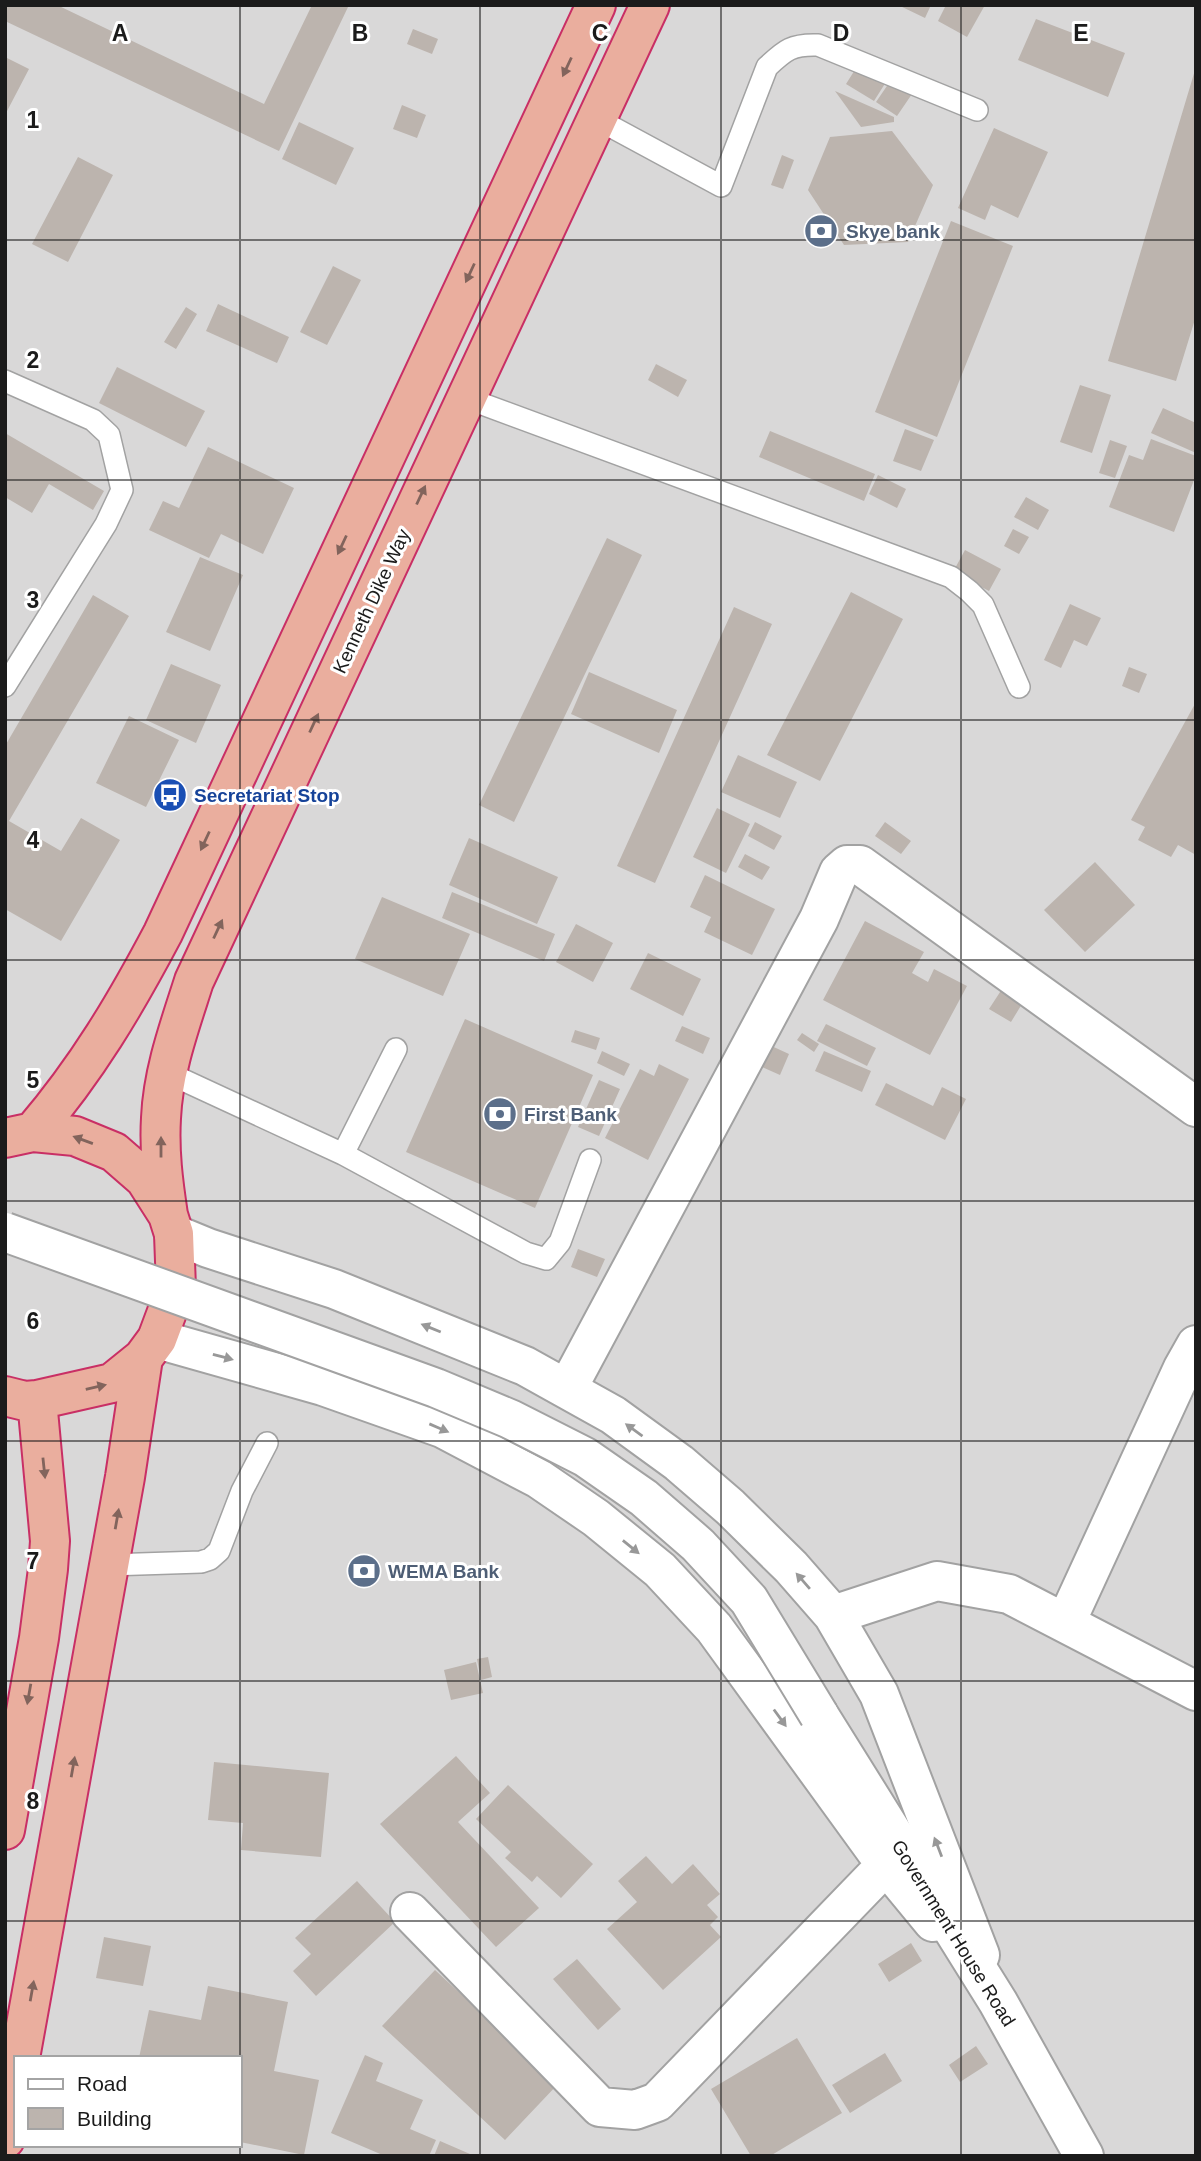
<svg xmlns="http://www.w3.org/2000/svg" width="1201" height="2161" viewBox="0 0 1201 2161" font-family="Helvetica,sans-serif">
<style>
.residential{fill:#d9d8d8;fill-rule:evenodd}
.building{fill:#bcb4ae}
.lines{fill:none;stroke-linecap:round;stroke-linejoin:round}
.service-casing{stroke:#a2a2a2;stroke-width:24}
.minor-casing{stroke:#a2a2a2;stroke-width:42}
.tertiary-casing{stroke:#a2a2a2;stroke-width:42}
.trunk-casing{stroke:#c92f65;stroke-width:42}
.service{stroke:#fff;stroke-width:21}
.minor{stroke:#fff;stroke-width:38}
.tertiary{stroke:#fff;stroke-width:38}
.trunk{stroke:#eaae9e;stroke-width:38}
.minor-bridge-casing{stroke:#a2a2a2;stroke-width:42;stroke-linecap:butt}
.minor-bridge{stroke:#fff;stroke-width:38}
.oneway{fill:#82645c}
.oneway2{fill:#989898}
.grid{fill:none;stroke:#1b1b1b;stroke-width:2;stroke-opacity:0.55}
.labels{text-anchor:middle;stroke-width:6;stroke-linejoin:round;paint-order:stroke}
.service-label{font-size:19px;font-weight:bold;fill:#4e5e75;stroke:#fff;text-anchor:start}
.street-label{font-size:19px;fill:#1b1b1b;stroke:#fff}
.transit-label{font-size:19px;font-weight:bold;fill:#164399;stroke:#fff;text-anchor:start}
.grid-label{font-size:23px;text-anchor:middle;font-weight:bold;fill:#1b1b1b;stroke:#fff;stroke-width:6;stroke-linejoin:round;paint-order:stroke}
</style>
<rect width="100%" height="100%" fill="#ece8e1"/>
<!-- residential -->
<path class="residential" d="M 5,5 L 1196,5 L 1196,2156 L 5,2156 ZM 16,2058 L 240,2058 L 240,2145 L 16,2145 Z"/>
<!-- building -->
<path class="building" d="M 5,5 L 57,5 L 264,104 L 312,5 L 349,5 L 279,151 L 5,21 Z
M 898,5 L 931,5 L 925,18 Z
M 946,5 L 985,5 L 967,37 L 938,21 Z
M 1036,19 L 1125,53 L 1108,97 L 1018,60 Z
M 413,29 L 438,39 L 432,54 L 407,44 Z
M 5,57 L 29,69 L 5,115 Z
M 858,65 L 886,82 L 874,101 L 846,84 Z
M 1195,70 L 1196,316 L 1176,381 L 1108,361 Z
M 891,80 L 912,94 L 897,116 L 876,102 Z
M 835,91 L 894,117 L 894,122 L 861,127 Z
M 402,105 L 426,115 L 417,138 L 393,129 Z
M 299,122 L 354,148 L 336,185 L 282,159 Z
M 994,128 L 1048,152 L 1018,218 L 991,205 L 985,220 L 958,208 Z
M 892,131 L 933,185 L 908,242 L 844,245 L 808,190 L 830,137 Z
M 782,155 L 794,160 L 783,189 L 771,185 Z
M 78,157 L 113,175 L 68,262 L 32,244 Z
M 951,221 L 1013,246 L 937,437 L 875,412 Z
M 333,266 L 361,280 L 327,345 L 300,332 Z
M 218,304 L 289,337 L 277,363 L 206,331 Z
M 186,307 L 197,314 L 176,349 L 164,342 Z
M 656,364 L 687,380 L 678,397 L 648,380 Z
M 117,367 L 205,411 L 186,447 L 99,403 Z
M 1080,385 L 1111,395 L 1092,453 L 1060,442 Z
M 1163,408 L 1196,423 L 1196,453 L 1151,433 Z
M 905,429 L 934,440 L 921,471 L 893,461 Z
M 770,431 L 875,474 L 864,501 L 759,457 Z
M 5,433 L 104,491 L 93,510 L 49,484 L 32,513 L 5,497 Z
M 1151,439 L 1196,456 L 1196,475 L 1174,532 L 1109,507 L 1129,455 L 1143,460 Z
M 1110,440 L 1127,446 L 1115,478 L 1099,473 Z
M 208,447 L 294,488 L 263,554 L 221,534 L 209,558 L 149,530 L 163,501 L 179,508 Z
M 878,475 L 906,489 L 897,508 L 869,494 Z
M 1026,497 L 1049,510 L 1038,530 L 1014,517 Z
M 1013,529 L 1029,537 L 1019,554 L 1004,546 Z
M 607,538 L 642,555 L 514,822 L 479,805 Z
M 965,550 L 1001,569 L 989,591 L 953,572 Z
M 200,557 L 243,575 L 210,651 L 166,632 Z
M 851,592 L 903,619 L 820,781 L 767,755 Z
M 93,595 L 129,616 L 9,821 L 61,851 L 81,818 L 120,840 L 61,941 L 5,909 L 5,746 Z
M 1070,604 L 1101,618 L 1087,646 L 1074,640 L 1061,668 L 1044,660 Z
M 734,607 L 772,624 L 655,883 L 617,866 Z
M 171,664 L 221,685 L 196,743 L 146,720 Z
M 1129,667 L 1147,674 L 1139,693 L 1122,686 Z
M 589,672 L 677,710 L 659,753 L 571,714 Z
M 1196,702 L 1196,855 L 1178,845 L 1171,857 L 1138,840 L 1145,827 L 1131,820 Z
M 129,716 L 179,740 L 146,807 L 96,783 Z
M 738,755 L 797,782 L 780,818 L 721,792 Z
M 717,808 L 750,824 L 726,873 L 693,857 Z
M 755,822 L 782,836 L 774,850 L 748,836 Z
M 885,822 L 911,841 L 901,854 L 875,836 Z
M 469,838 L 558,877 L 537,924 L 449,885 Z
M 745,854 L 770,867 L 762,880 L 738,867 Z
M 1095,862 L 1135,905 L 1085,952 L 1044,910 Z
M 705,875 L 775,909 L 752,955 L 704,932 L 711,917 L 690,907 Z
M 452,892 L 555,934 L 544,961 L 442,918 Z
M 382,897 L 470,934 L 443,996 L 355,959 Z
M 865,921 L 924,952 L 912,973 L 928,982 L 934,969 L 967,986 L 930,1055 L 823,1000 Z
M 576,924 L 613,943 L 593,982 L 556,962 Z
M 648,953 L 701,979 L 683,1016 L 630,989 Z
M 1004,986 L 1025,999 L 1011,1022 L 989,1009 Z
M 465,1019 L 593,1075 L 535,1208 L 406,1152 Z
M 826,1024 L 876,1048 L 867,1066 L 817,1041 Z
M 682,1026 L 710,1038 L 703,1054 L 675,1041 Z
M 575,1030 L 600,1038 L 596,1050 L 571,1042 Z
M 802,1033 L 819,1044 L 814,1052 L 797,1040 Z
M 765,1043 L 789,1054 L 780,1075 L 755,1064 Z
M 602,1051 L 630,1064 L 624,1076 L 597,1063 Z
M 824,1051 L 871,1071 L 862,1092 L 815,1071 Z
M 659,1064 L 689,1079 L 648,1160 L 605,1138 L 640,1069 L 654,1076 Z
M 599,1080 L 620,1089 L 599,1136 L 578,1127 Z
M 886,1083 L 933,1106 L 942,1087 L 966,1099 L 945,1140 L 875,1105 Z
M 578,1249 L 605,1259 L 597,1277 L 571,1267 Z
M 488,1657 L 492,1677 L 481,1680 L 477,1659 Z
M 476,1662 L 483,1693 L 451,1700 L 444,1670 Z
M 456,1756 L 490,1793 L 458,1822 L 539,1908 L 496,1947 L 380,1824 Z
M 214,1762 L 329,1773 L 321,1857 L 241,1850 L 243,1823 L 208,1820 Z
M 508,1785 L 593,1864 L 561,1898 L 537,1876 L 532,1882 L 505,1858 L 511,1852 L 476,1819 Z
M 646,1856 L 672,1884 L 693,1864 L 720,1894 L 707,1905 L 718,1917 L 710,1925 L 721,1937 L 663,1990 L 607,1929 L 637,1902 L 618,1881 Z
M 357,1881 L 395,1922 L 316,1996 L 293,1971 L 311,1954 L 295,1938 Z
M 104,1937 L 151,1946 L 143,1986 L 96,1978 Z
M 911,1943 L 922,1961 L 889,1982 L 878,1964 Z
M 577,1959 L 621,2009 L 598,2030 L 553,1979 Z
M 435,1970 L 558,2084 L 505,2140 L 382,2026 Z
M 208,1986 L 288,2002 L 274,2071 L 319,2080 L 304,2155 L 240,2142 L 240,2058 L 139,2058 L 149,2010 L 201,2020 Z
M 797,2038 L 842,2113 L 770,2156 L 751,2156 L 711,2089 Z
M 976,2046 L 988,2064 L 960,2082 L 949,2065 Z
M 885,2053 L 902,2081 L 850,2113 L 832,2085 Z
M 365,2055 L 383,2063 L 376,2081 L 423,2100 L 410,2129 L 436,2140 L 429,2156 L 385,2156 L 331,2133 Z
M 440,2141 L 470,2154 L 470,2156 L 434,2156 Z"/>
<g class="lines">
<!-- service casing -->
<g class="service-casing">
<path id="service" d="M 597,119 L 721,186 L 767,67 C 785,50 792,44 818,45 L 977,110
M 5,381 L 93,420 L 109,435 L 122,490 L 106,524 L 5,686
M 466,398 L 951,577 L 969,591 L 983,605 L 1019,687
M 168,1073 L 343,1154 L 396,1049
M 343,1154 L 526,1253 L 546,1259 L 560,1242 L 590,1160
M 109,1565 L 201,1562 L 210,1559 L 219,1551 L 242,1491 L 267,1443"/>
</g>
<!-- minor casing -->
<g class="minor-casing">
<path id="minor" d="M 174,1234 L 208,1248 L 334,1289 L 525,1366 L 613,1415 L 679,1463 L 730,1507 L 791,1567 L 833,1615 L 879,1694 L 980,1955
M 157,1339 L 323,1386 L 442,1428 L 539,1479 L 596,1518 L 660,1570 L 714,1628 L 886,1865 L 933,1922
M 567,1389 L 819,919 L 839,872 L 847,865 L 860,865 L 1196,1107
M 833,1615 L 937,1581 L 1009,1594 L 1196,1691
M 1066,1622 L 1183,1368 L 1196,1345
M 410,1912 L 600,2107 L 635,2110 L 657,2102 L 886,1865"/>
</g>
<!-- tertiary casing -->
<g class="tertiary-casing">
<path id="tertiary" d="M 819,1715 L 998,2002 L 1084,2156"/>
</g>
<!-- trunk casing -->
<g class="trunk-casing">
<path id="trunk" d="M 33,1132 C 87,1069 125,1005 163,933 L 596,5
M 5,1138 L 33,1132 L 75,1136 L 114,1152 L 145,1179 L 168,1215 L 174,1234 L 176,1288 L 157,1339 L 143,1358 L 112,1383 L 37,1400 L 25,1401 L 5,1396
M 168,1215 C 163,1182 159,1151 161,1118 C 163,1071 180,1025 194,981 L 650,5
M 5,1830 L 39,1638 L 48,1569 L 50,1541 L 37,1400
M 20,2058 L 125,1477 L 143,1358
M 5,2139 L 16,2081"/>
</g>
<!-- service -->
<use href="#service" class="service"/>
<!-- minor -->
<use href="#minor" class="minor"/>
<!-- tertiary -->
<use href="#tertiary" class="tertiary"/>
<!-- trunk -->
<use href="#trunk" class="trunk"/>
<!-- minor-bridge casing -->
<g class="minor-bridge-casing">
<path id="minor-bridge" d="M 5,1232 L 436,1388 L 510,1419 L 585,1457 L 644,1498 L 698,1545 L 749,1600 L 819,1715"/>
</g>
<!-- minor-bridge -->
<use href="#minor-bridge" class="minor-bridge"/>
</g>
<!-- one-way arrows -->
<defs><path id="oneway-solid" d="M-6-.8H1V-3.2L6.5 0L1 3.2V.8H-6Z" transform="scale(1.75)"/></defs>
<g class="oneway">
<use href="#oneway-solid" transform="translate(567 67) rotate(115)"/>
<use href="#oneway-solid" transform="translate(470 273) rotate(115)"/>
<use href="#oneway-solid" transform="translate(421 495) rotate(-65)"/>
<use href="#oneway-solid" transform="translate(342 545) rotate(115)"/>
<use href="#oneway-solid" transform="translate(314 723) rotate(-65)"/>
<use href="#oneway-solid" transform="translate(205 841) rotate(115)"/>
<use href="#oneway-solid" transform="translate(218 929) rotate(-65)"/>
<use href="#oneway-solid" transform="translate(83 1140) rotate(-160)"/>
<use href="#oneway-solid" transform="translate(161 1147) rotate(-90)"/>
<use href="#oneway-solid" transform="translate(96 1387) rotate(-13)"/>
<use href="#oneway-solid" transform="translate(44 1468) rotate(84)"/>
<use href="#oneway-solid" transform="translate(117 1519) rotate(-80)"/>
<use href="#oneway-solid" transform="translate(29 1694) rotate(100)"/>
<use href="#oneway-solid" transform="translate(73 1767) rotate(-80)"/>
<use href="#oneway-solid" transform="translate(32 1991) rotate(-80)"/>
</g>
<g class="oneway2">
<use href="#oneway-solid" transform="translate(431 1328) rotate(-158)"/>
<use href="#oneway-solid" transform="translate(223 1357) rotate(15)"/>
<use href="#oneway-solid" transform="translate(439 1428) rotate(23)"/>
<use href="#oneway-solid" transform="translate(634 1430) rotate(-144)"/>
<use href="#oneway-solid" transform="translate(631 1547) rotate(39)"/>
<use href="#oneway-solid" transform="translate(803 1581) rotate(-131)"/>
<use href="#oneway-solid" transform="translate(780 1718) rotate(54)"/>
<use href="#oneway-solid" transform="translate(938 1847) rotate(-111)"/>
</g>
<!-- grid -->
<path class="grid" d="M 240,5 L 240,2156M 480,5 L 480,2156M 721,5 L 721,2156M 961,5 L 961,2156M 5,240 L 1196,240M 5,480 L 1196,480M 5,720 L 1196,720M 5,960 L 1196,960M 5,1201 L 1196,1201M 5,1441 L 1196,1441M 5,1681 L 1196,1681M 5,1921 L 1196,1921"/>
<!-- icons -->
<defs>
<g id="bank-disc" transform="scale(1.75)"><circle r="9.5" fill="#5c6f8a" stroke="#fff"/><path d="M-6-4H6V4H-6ZM0-2.3a2.3 2.3 0 1 0 0 4.6a2.3 2.3 0 1 0 0-4.6Z" fill="#fff"/></g>
<g id="bus-disc" transform="scale(1.75)"><circle r="9.5" fill="#1a4fb4" stroke="#fff"/><path d="M-5-6H5V4H4V6H2V4H-2V6H-4V4H-5ZM-3.5-4V0h7V-4ZM-3.5 1.2v1.5H-2V1.2ZM2 1.2v1.5H3.5V1.2Z" fill="#fff"/></g>
</defs>
<g fill-rule="evenodd">
<use href="#bank-disc" x="821" y="231"/>
<use href="#bus-disc" x="170" y="795"/>
<use href="#bank-disc" x="500" y="1114"/>
<use href="#bank-disc" x="364" y="1571"/>
</g>
<g class="labels">
<!-- service labels -->
<g class="service-label">
<text x="846" y="238">Skye bank</text>
<text x="524" y="1121">First Bank</text>
<text x="388" y="1578">WEMA Bank</text>
</g>
<!-- street labels -->
<g class="street-label">
<text transform="translate(371 601) rotate(-65)" y="7">Kenneth Dike Way</text>
<text transform="translate(954 1933) rotate(58)" y="7">Government House Road</text>
</g>
<!-- transit labels -->
<g class="transit-label">
<text x="194" y="802">Secretariat Stop</text>
</g>
</g>
<g class="grid-label">
<text x="120" y="41">A</text>
<text x="360" y="41">B</text>
<text x="600" y="41">C</text>
<text x="841" y="41">D</text>
<text x="1081" y="41">E</text>
<text x="33" y="128">1</text>
<text x="33" y="368">2</text>
<text x="33" y="608">3</text>
<text x="33" y="848">4</text>
<text x="33" y="1088">5</text>
<text x="33" y="1329">6</text>
<text x="33" y="1569">7</text>
<text x="33" y="1809">8</text>
</g>
<!-- border -->
<rect width="1201" height="2161" fill="none" stroke="#1b1b1b" stroke-width="14"/>
<!-- legend -->
<rect x="14" y="2056" width="228" height="91" fill="#ffffff" stroke="#a4a4a4" stroke-width="2"/>
<rect x="28" y="2079" width="35" height="10" fill="#ffffff" stroke="#a4a4a4" stroke-width="2"/>
<text x="77" y="2091" font-size="21" fill="#1b1b1b">Road</text>
<rect x="28" y="2108" width="35" height="21" fill="#bcb4ae" stroke="#a4a4a4" stroke-width="2"/>
<text x="77" y="2126" font-size="21" fill="#1b1b1b">Building</text>
</svg>
